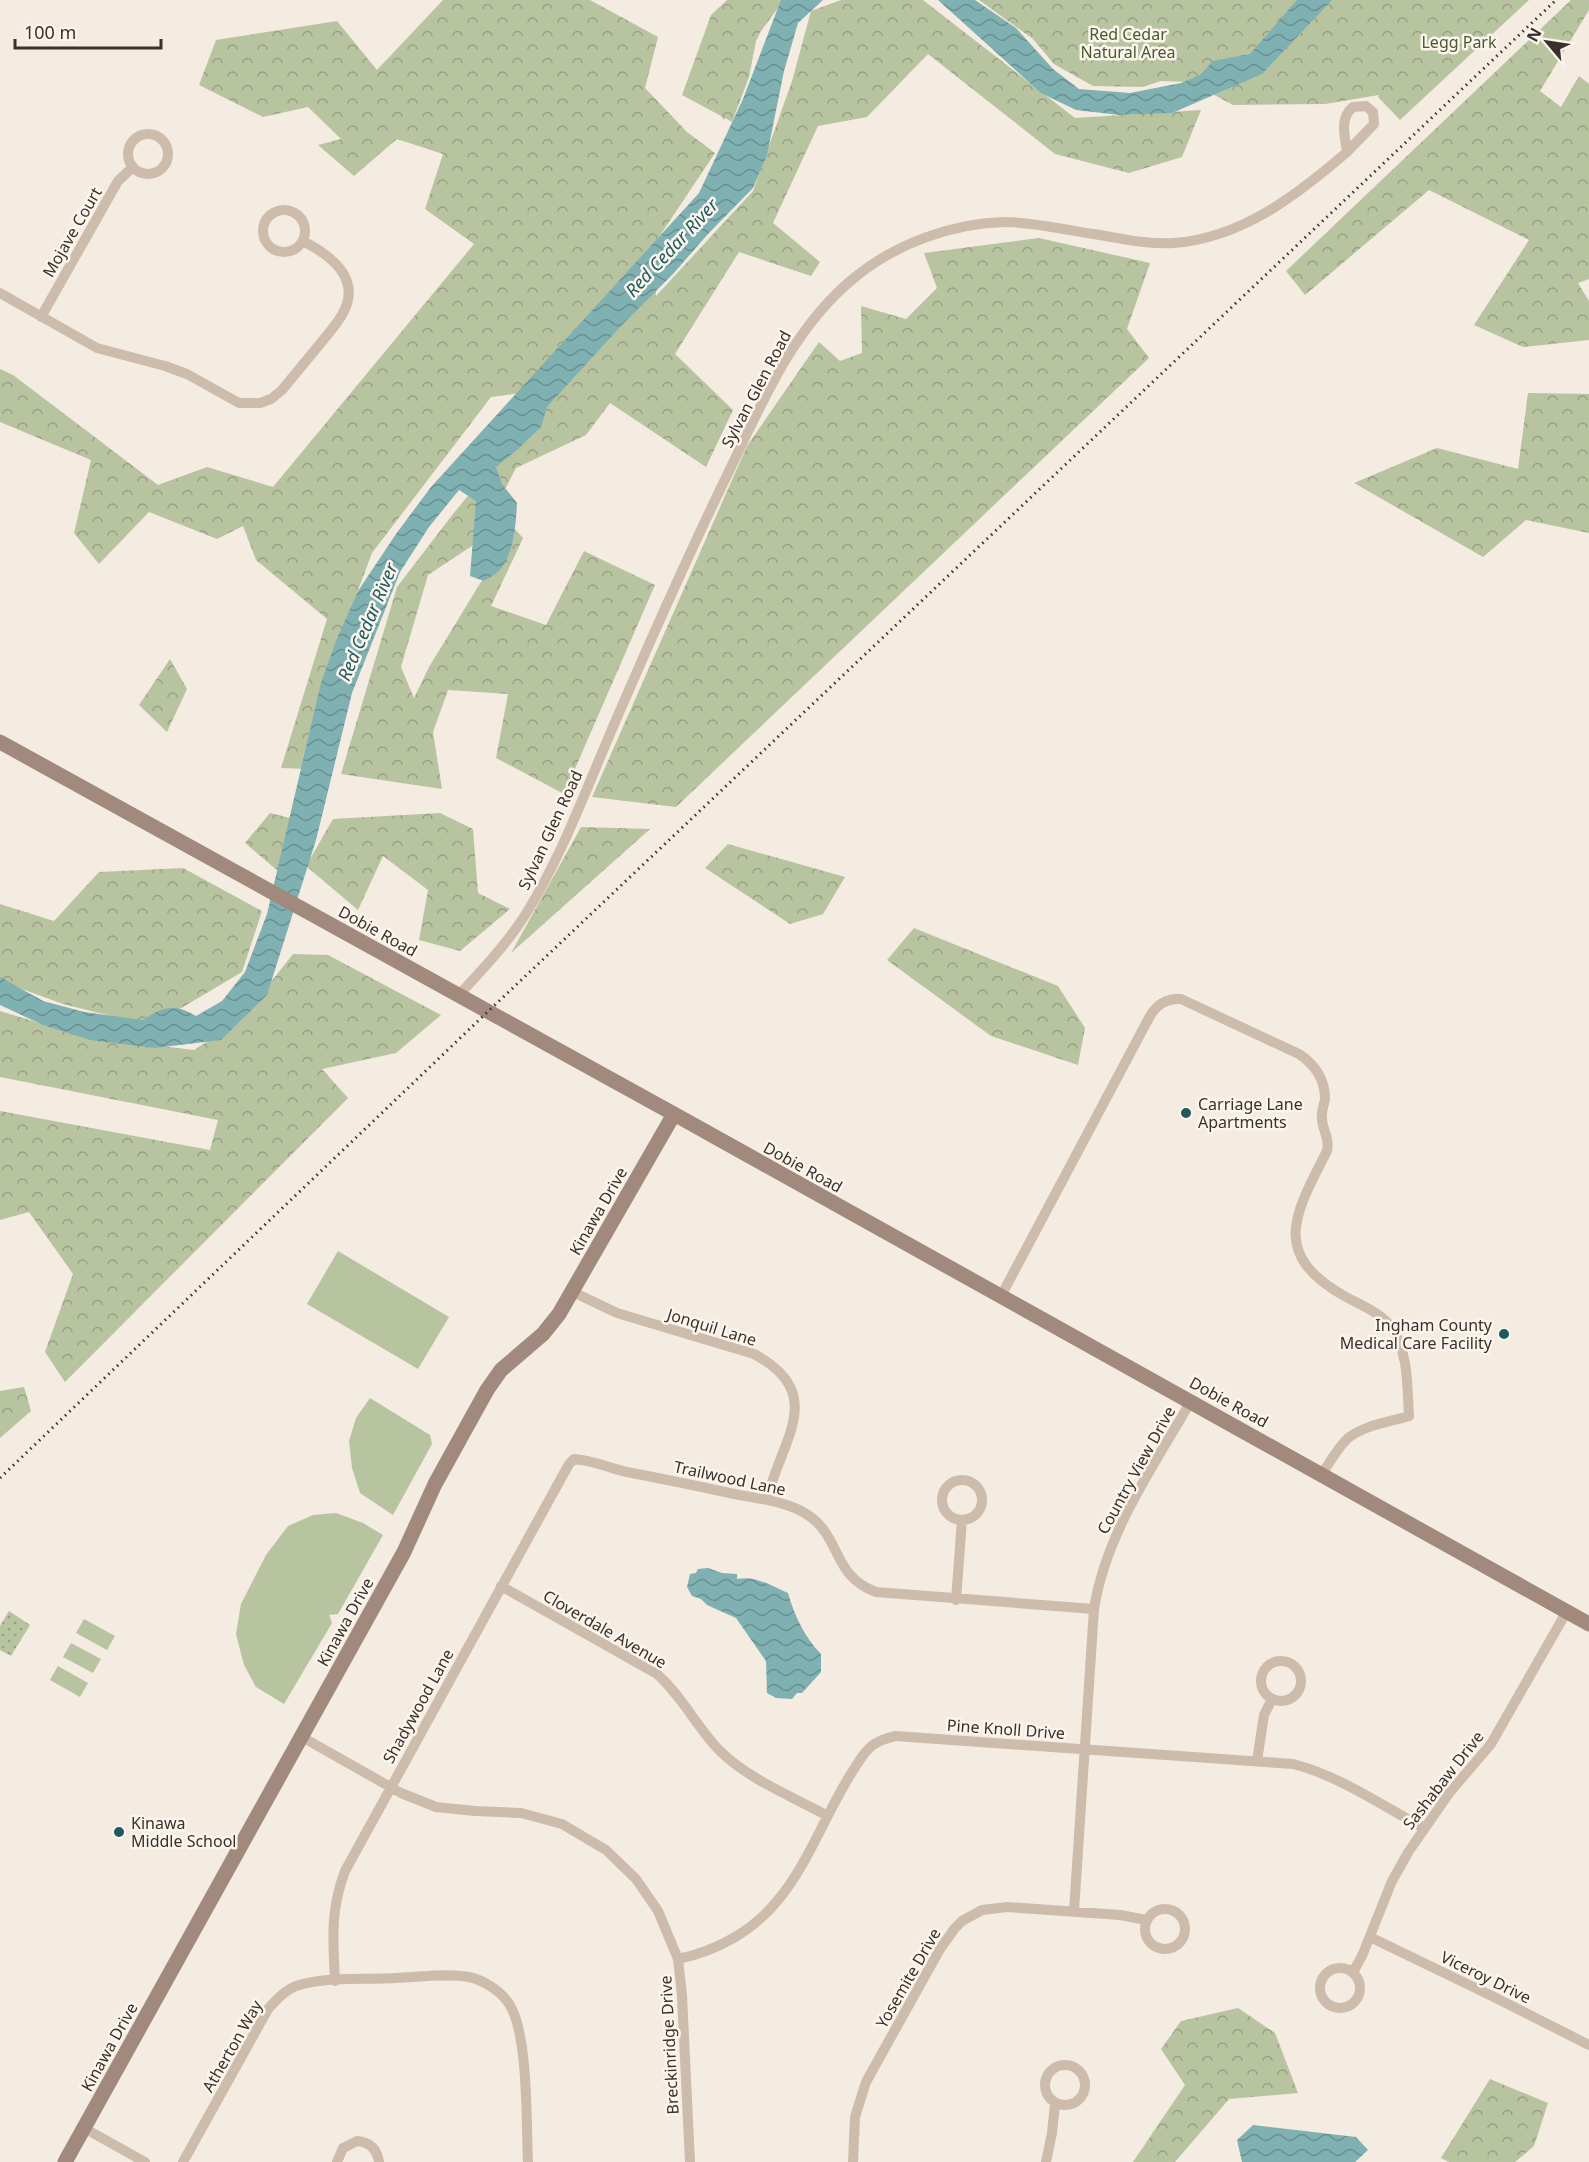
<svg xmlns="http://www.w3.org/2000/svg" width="1589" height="2162" viewBox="0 0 1589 2162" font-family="'Noto Sans',sans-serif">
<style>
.grass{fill:#b8c4a0}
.forest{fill:url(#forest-crowns)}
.garden{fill:url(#garden-dots)}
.water{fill:url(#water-waves)}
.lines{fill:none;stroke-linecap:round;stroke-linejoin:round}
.street{stroke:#cdbbac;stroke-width:10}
.secondary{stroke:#a18a7d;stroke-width:15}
.rail{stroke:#3b302b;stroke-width:3;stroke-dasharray:1.5 4.5;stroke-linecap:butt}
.poi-dot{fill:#1f5a5e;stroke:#fbf5ee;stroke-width:2}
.labels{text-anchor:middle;stroke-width:5;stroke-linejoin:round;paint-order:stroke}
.park-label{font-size:16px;fill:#4a5a2e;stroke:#fbf5ee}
.street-label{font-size:16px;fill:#3b302b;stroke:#fbf5ee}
.poi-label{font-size:16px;fill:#3b302b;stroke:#fbf5ee;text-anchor:start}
.water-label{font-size:18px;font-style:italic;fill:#1f5a5e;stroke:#fbf5ee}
</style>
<defs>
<pattern id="forest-crowns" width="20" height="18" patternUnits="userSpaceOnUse" patternTransform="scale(1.5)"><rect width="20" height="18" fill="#b8c4a0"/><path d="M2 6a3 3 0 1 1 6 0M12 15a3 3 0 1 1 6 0" fill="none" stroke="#97a083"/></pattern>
<pattern id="garden-dots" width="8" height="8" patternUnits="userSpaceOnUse" patternTransform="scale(1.5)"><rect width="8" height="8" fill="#b8c4a0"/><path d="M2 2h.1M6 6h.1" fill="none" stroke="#97a083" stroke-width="1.8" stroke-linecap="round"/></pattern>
<pattern id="water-waves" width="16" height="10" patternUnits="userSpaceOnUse" patternTransform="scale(1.5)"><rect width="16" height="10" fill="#7fb0b2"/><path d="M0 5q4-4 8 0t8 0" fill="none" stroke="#699091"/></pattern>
</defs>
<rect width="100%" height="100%" fill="#f4ebe1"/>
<!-- grass -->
<path class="grass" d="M 338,1251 L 449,1317 L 418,1369 L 307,1304 Z
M 370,1398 L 430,1435 L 432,1444 L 393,1515 L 360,1493 L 352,1468 L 349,1441 L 356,1418 Z
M 336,1513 L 363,1523 L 383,1535 L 338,1614 L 329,1615 L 332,1623 L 284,1704 L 256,1687 L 244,1665 L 236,1634 L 241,1604 L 266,1555 L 288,1526 L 313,1515 Z
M 84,1619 L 115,1636 L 107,1650 L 76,1633 Z
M 71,1643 L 101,1659 L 93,1673 L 63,1657 Z
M 58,1666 L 88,1683 L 80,1697 L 50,1680 Z"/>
<!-- forest -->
<path class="forest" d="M 443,0 L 590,0 L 658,37 L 645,88 L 687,132 L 715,153 L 655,243 L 656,296 L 753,191 L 792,81 L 811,11 L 841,0 L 923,0 L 1075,118 L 1201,110 L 1182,157 L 1129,173 L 1055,154 L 928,54 L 867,117 L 818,126 L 773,223 L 820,262 L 811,276 L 739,252 L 675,354 L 733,410 L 706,467 L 610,403 L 586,435 L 516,468 L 478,542 L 428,575 L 401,667 L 414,698 L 429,667 L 514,528 L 523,538 L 491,606 L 546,625 L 584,551 L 655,585 L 564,794 L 496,758 L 508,694 L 448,690 L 433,732 L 442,789 L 341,774 L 397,587 L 453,514 L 557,388 L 491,397 L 372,553 L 328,670 L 305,769 L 281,768 L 327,619 L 256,560 L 243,526 L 217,539 L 149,512 L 99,564 L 74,533 L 91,460 L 0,422 L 0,369 L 13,375 L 158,485 L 207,467 L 273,487 L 474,244 L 425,209 L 443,154 L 397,139 L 354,176 L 318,145 L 341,139 L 308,107 L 263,117 L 199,85 L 216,40 L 337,21 L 377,70 Z
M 727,0 L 784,0 L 761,31 L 756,41 L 749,77 L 732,122 L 725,118 L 724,120 L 721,116 L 682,95 L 711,15 Z
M 979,0 L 1529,0 L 1400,120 L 1378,97 L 1379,95 L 1325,104 L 1233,105 L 1190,82 L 1161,81 L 1142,87 L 1093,86 L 1054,64 L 1033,39 Z
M 1571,0 L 1589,0 L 1589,10 L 1540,91 L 1561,107 L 1579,76 L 1589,84 L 1589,279 L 1578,283 L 1589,301 L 1589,340 L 1523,347 L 1474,325 L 1529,240 L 1429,190 L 1305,295 L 1286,271 Z
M 1039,238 L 1150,263 L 1127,329 L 1149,358 L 676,807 L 592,797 L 747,446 L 819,342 L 840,361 L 862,353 L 861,306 L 906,319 L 937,288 L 924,253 Z
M 1528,393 L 1589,394 L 1589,533 L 1526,520 L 1483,557 L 1354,483 L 1437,448 L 1518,469 Z
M 170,659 L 187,689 L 167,732 L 139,705 Z
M 270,813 L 294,819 L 278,871 L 245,843 Z
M 440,813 L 473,829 L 478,893 L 510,909 L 460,951 L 419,940 L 428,890 L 383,856 L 358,910 L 306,866 L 333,819 Z
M 581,827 L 650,829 L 511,953 Z
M 728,844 L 845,877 L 823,914 L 790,924 L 705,868 Z
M 183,868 L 262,911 L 242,972 L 151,1026 L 63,1004 L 0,981 L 0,904 L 54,921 L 99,872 Z
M 914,928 L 1058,986 L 1085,1028 L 1078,1065 L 991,1036 L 887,960 Z
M 293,954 L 328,955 L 441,1015 L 396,1053 L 322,1069 L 348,1098 L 65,1382 L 45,1352 L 73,1274 L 29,1212 L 0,1220 L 0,1111 L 210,1150 L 218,1120 L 0,1077 L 0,1011 L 86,1037 L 194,1050 L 241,1020 Z
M 24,1387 L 31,1411 L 0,1438 L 0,1391 Z
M 1238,2008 L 1275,2033 L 1298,2093 L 1229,2099 L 1175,2162 L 1133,2162 L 1185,2085 L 1161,2049 L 1181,2021 Z
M 1490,2079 L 1548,2103 L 1534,2146 L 1515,2162 L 1449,2162 L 1441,2158 Z"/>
<!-- garden -->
<path class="garden" d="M 9,1611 L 30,1625 L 11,1656 L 0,1650 L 0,1626 Z"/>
<!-- water -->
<path class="water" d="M 781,0 L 823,0 L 798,23 L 784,71 L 767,155 L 753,188 L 708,234 L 673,274 L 620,327 L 547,407 L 541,427 L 517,450 L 496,467 L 502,484 L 517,503 C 516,524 514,553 500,570 C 496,574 489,578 484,581 L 470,576 L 476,501 L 459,490 L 429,527 L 400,572 L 352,693 L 316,840 L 267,995 L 221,1040 L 155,1048 L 90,1040 L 43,1025 L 0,1005 L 0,977 L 43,1001 L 84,1012 L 143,1020 C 164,1006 174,1003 196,1016 L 222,1001 L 245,972 L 267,914 L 321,683 L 336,641 L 358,591 L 396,534 L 431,487 L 699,193 L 743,99 Z
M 938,0 L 975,0 L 1016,28 L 1053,69 L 1079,89 L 1130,93 L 1181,83 L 1200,75 L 1213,61 L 1250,54 L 1297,0 L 1332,0 L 1262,74 L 1172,113 L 1120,115 L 1076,110 L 1041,93 Z
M 708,1568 L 722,1573 L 737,1574 L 737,1579 C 755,1575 772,1586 788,1593 C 794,1615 805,1638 821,1654 L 821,1672 L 802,1693 L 797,1693 L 792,1699 L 776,1698 L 767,1693 L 766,1661 L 736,1618 L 707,1605 L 701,1599 L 692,1596 L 687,1587 L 690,1574 L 696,1573 L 698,1569 Z
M 1253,2125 L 1356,2137 L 1368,2150 L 1355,2162 L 1242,2162 L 1237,2140 Z"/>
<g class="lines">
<!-- street -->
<path class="street" d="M128 154a20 20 0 1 1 40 0a20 20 0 1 1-40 0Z
M263 231a21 21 0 1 1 42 0a21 21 0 1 1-42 0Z
M 0,293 L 97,348 L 165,366 L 187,374 L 239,403 L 260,403 L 271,399 L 282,390 C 296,373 310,356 324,339 C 330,331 338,323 343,313 C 362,278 330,255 303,241
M 41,317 L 118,181 L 133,167
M 458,996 C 482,970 508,943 527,912 C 564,852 588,784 616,720 C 653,634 691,549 732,465 C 764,398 795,326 854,278 C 895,244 952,223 1005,222 C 1034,222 1064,230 1093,234 C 1120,238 1147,245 1174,243 C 1242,238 1297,195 1347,152 C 1345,137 1339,118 1353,107 L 1366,106 L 1373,112 L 1374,124 L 1347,152
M 573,1292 L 617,1313 L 754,1354 C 829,1394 780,1441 767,1500
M 1001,1296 L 1150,1016 C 1157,1004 1167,998 1181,999 L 1299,1054 C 1314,1064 1325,1079 1325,1099 C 1324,1105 1321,1111 1322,1118 C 1322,1130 1330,1137 1327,1151 C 1295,1214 1269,1254 1346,1297 C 1361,1305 1381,1313 1391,1327 C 1409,1352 1407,1387 1409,1416 C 1390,1422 1363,1425 1347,1439 C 1337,1449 1330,1462 1322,1474
M942 1500a20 20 0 1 1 40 0a20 20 0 1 1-40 0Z
M 501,1586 L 657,1674 C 682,1696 696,1726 719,1750 C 748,1779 791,1796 826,1815
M 956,1600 L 962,1520
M1261 1681a20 20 0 1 1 40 0a20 20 0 1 1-40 0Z
M 302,1737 L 401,1793 L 436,1807 L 475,1811 L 521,1813 L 562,1824 L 606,1850 L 636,1879 L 658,1911 L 678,1959 L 682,1995 L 690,2162
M 1257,1761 L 1264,1715 L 1272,1699
M1145 1929a20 20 0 1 1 40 0a20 20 0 1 1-40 0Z
M 1074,1911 L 1094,1609 C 1106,1533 1153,1467 1191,1401
M 1370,1937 L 1494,1997 L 1589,2045
M 678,1959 C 717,1951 753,1931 778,1900 C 809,1863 827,1810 854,1769 C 860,1760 867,1747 878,1742 C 883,1739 889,1738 895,1736 L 1293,1764 C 1340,1776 1381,1805 1424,1828
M1320 1988a20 20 0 1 1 40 0a20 20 0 1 1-40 0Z
M 1353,1972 L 1362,1956 L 1392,1881 L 1409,1851 L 1450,1792 L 1491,1744 L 1567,1611
M 335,1981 C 333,1939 330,1911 345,1871 L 569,1464 L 574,1459 C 592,1460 609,1468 627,1472 C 663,1479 698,1486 734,1494 C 759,1499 787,1501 808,1515 C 842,1538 832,1576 876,1592 L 1094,1609
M1045 2085a20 20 0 1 1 40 0a20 20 0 1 1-40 0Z
M 84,2128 L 145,2162
M 183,2162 L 268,2009 C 275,2001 285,1990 296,1986 C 327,1976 364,1980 396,1978 C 420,1977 446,1973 469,1977 C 483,1980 499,1990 507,2001 C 529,2028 526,2124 528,2162
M 337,2162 L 343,2148 L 357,2141 C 370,2142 377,2149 379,2162
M 853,2162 L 855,2117 L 866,2082 L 940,1949 L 955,1928 L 962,1921 L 982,1910 L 1007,1907 L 1120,1915 L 1146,1920
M 1046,2162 L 1052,2133 L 1055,2104"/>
<!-- secondary -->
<path class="secondary" d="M 0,742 L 683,1119 L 1589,1624
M 65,2162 L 404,1552 L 435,1484 L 487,1390 L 501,1370 L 543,1334 L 559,1314 L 674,1114"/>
<!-- rail -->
<path class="rail" d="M 0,1478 L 478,1021 L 1556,0"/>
</g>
<!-- markers -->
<g class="poi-dot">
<circle cx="1186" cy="1113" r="6"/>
<circle cx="1504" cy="1334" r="6"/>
<circle cx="119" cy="1832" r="6"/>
</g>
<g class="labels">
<!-- park labels -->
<g class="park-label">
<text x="1128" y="40">Red Cedar<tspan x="1128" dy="18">Natural Area</tspan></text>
<text x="1459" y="48">Legg Park</text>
</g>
<!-- street labels -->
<g class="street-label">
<text transform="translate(72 232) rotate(-60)" y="6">Mojave Court</text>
<text transform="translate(756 389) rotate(-62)" y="6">Sylvan Glen Road</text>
<text transform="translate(550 830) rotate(-65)" y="6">Sylvan Glen Road</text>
<text transform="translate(378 931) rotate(29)" y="6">Dobie Road</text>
<text transform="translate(803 1167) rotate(29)" y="6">Dobie Road</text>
<text transform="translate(598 1211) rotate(-60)" y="6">Kinawa Drive</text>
<text transform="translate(712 1327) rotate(17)" y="6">Jonquil Lane</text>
<text transform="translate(1229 1402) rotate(29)" y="6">Dobie Road</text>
<text transform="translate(1136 1470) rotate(-61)" y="6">Country View Drive</text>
<text transform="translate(730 1478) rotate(12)" y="6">Trailwood Lane</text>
<text transform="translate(345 1622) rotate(-61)" y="6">Kinawa Drive</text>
<text transform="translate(605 1629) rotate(30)" y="6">Cloverdale Avenue</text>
<text transform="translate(418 1706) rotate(-61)" y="6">Shadywood Lane</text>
<text transform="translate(1006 1729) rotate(4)" y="6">Pine Knoll Drive</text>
<text transform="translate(1443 1780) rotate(-52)" y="6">Sashabaw Drive</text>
<text transform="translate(1486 1977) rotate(26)" y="6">Viceroy Drive</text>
<text transform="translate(908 1978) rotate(-60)" y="6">Yosemite Drive</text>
<text transform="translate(669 2045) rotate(-93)" y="6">Breckinridge Drive</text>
<text transform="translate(232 2046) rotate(-60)" y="6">Atherton Way</text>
<text transform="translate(109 2047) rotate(-61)" y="6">Kinawa Drive</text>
</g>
<!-- poi labels -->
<g class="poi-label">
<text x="1198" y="1110">Carriage Lane<tspan x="1198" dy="18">Apartments</tspan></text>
<text x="1492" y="1331" text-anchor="end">Ingham County<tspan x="1492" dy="18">Medical Care Facility</tspan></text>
<text x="131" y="1829">Kinawa<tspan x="131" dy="18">Middle School</tspan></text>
</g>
<!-- water labels -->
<g class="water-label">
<text transform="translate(672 248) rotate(-47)" y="6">Red Cedar River</text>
<text transform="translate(368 622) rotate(-67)" y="6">Red Cedar River</text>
</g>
</g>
<!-- north arrow -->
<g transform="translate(1547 42) rotate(299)" stroke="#fbf5ee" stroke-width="4.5" paint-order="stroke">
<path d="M0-4.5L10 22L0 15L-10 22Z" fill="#3b302b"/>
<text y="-9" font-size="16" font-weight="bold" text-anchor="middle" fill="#3b302b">N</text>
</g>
<!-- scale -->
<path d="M15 39v9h146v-9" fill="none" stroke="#3b302b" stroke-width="3"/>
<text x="24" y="39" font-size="18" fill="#3b302b" stroke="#fbf5ee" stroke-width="4.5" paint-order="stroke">100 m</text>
</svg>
